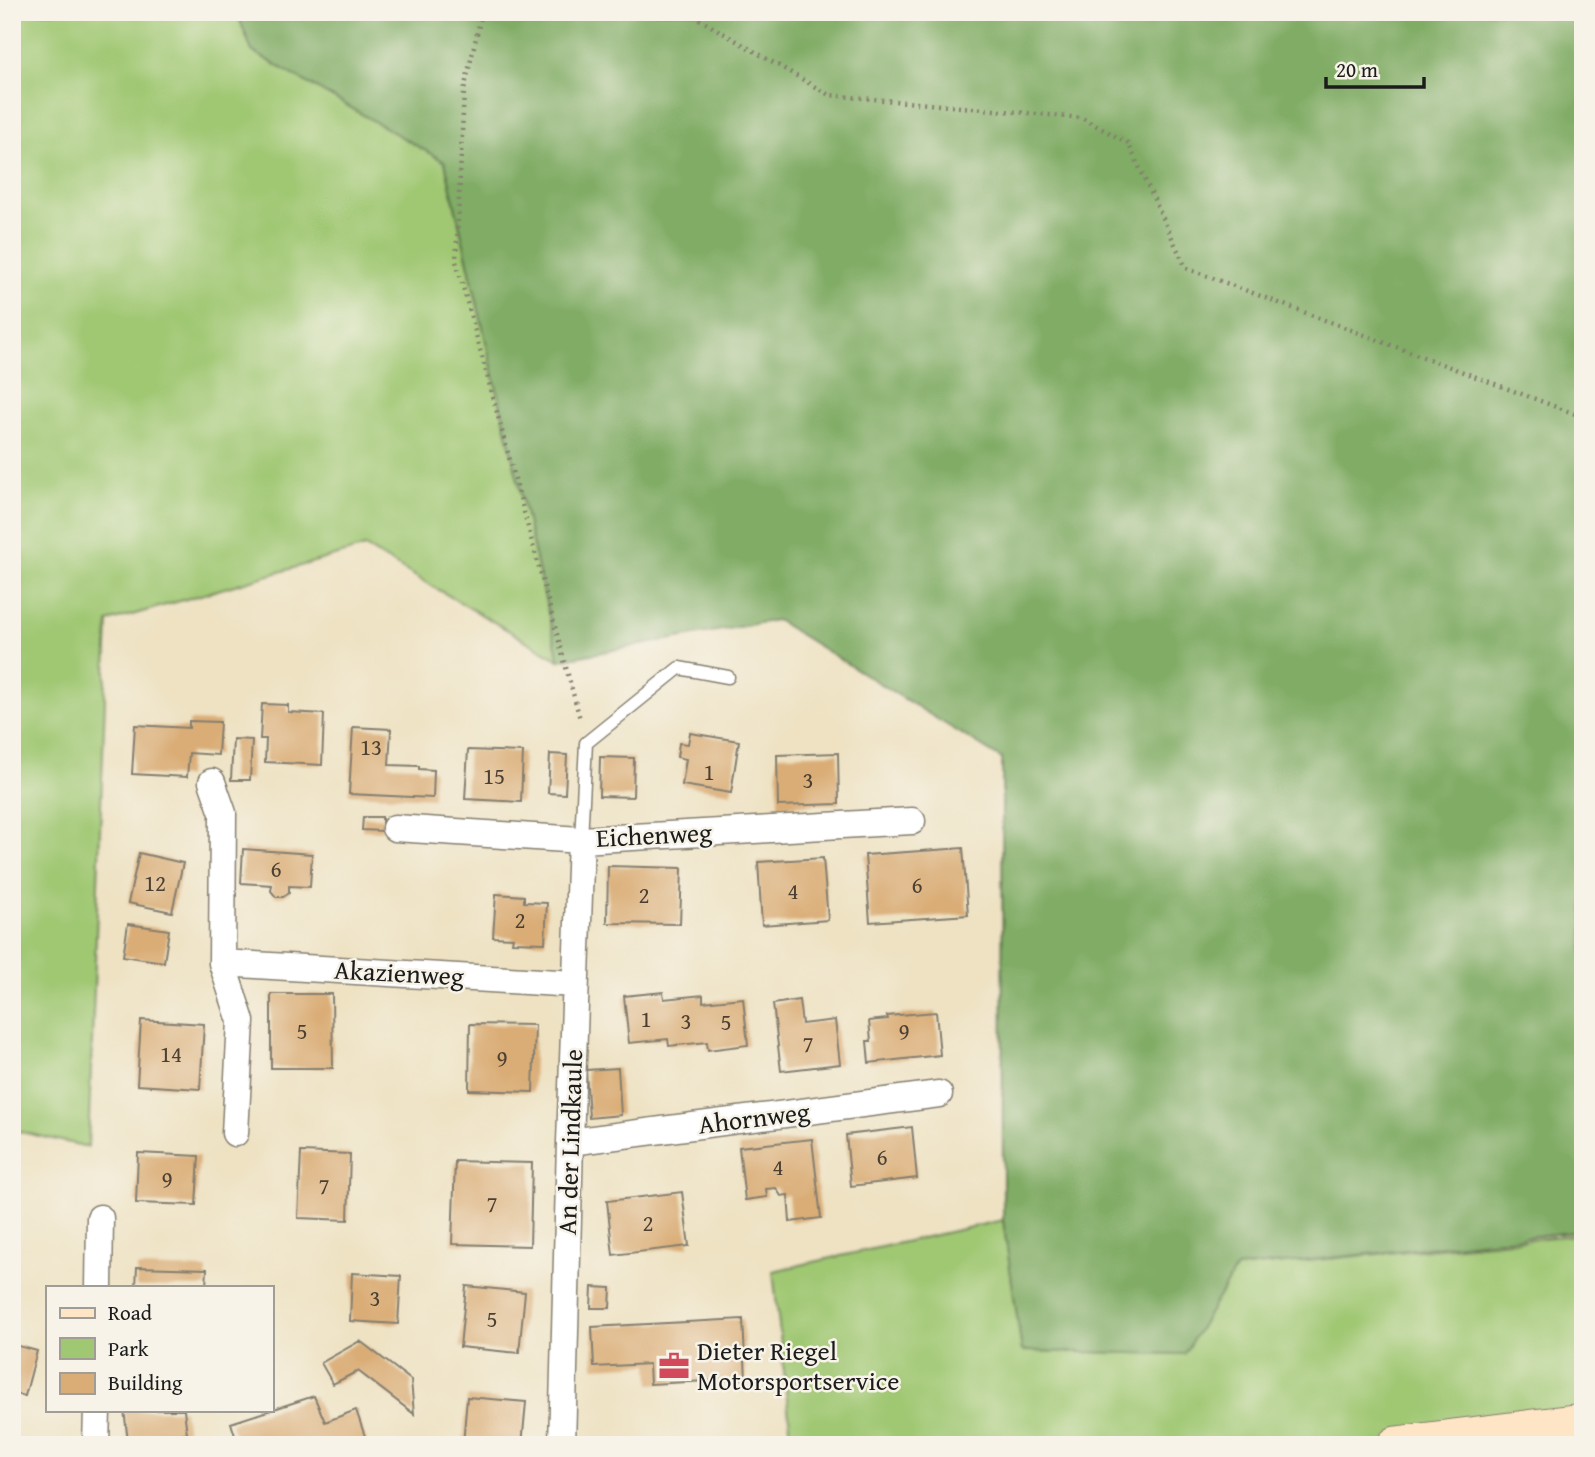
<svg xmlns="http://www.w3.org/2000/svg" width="1595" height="1457" viewBox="0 0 1595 1457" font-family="'Gentium Book Plus',serif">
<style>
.green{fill:#a0c873;stroke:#5e7248;stroke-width:2}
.forest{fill:#80ac65;stroke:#4e6440;stroke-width:2}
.building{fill:#daad77}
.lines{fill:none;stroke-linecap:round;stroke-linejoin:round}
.service-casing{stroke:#857f70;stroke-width:15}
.minor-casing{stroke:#857f70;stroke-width:29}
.secondary-casing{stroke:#857f70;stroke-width:39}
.path{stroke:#857f70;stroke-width:4.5;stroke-dasharray:2 5;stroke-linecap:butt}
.service{stroke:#fff;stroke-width:12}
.minor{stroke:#fff;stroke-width:26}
.secondary{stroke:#fde5c5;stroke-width:37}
.labels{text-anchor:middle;stroke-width:5;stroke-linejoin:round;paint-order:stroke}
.number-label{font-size:23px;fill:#4c4033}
.street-label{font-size:26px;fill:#1c1c1c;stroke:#f7f3e8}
.poi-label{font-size:26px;fill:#1c1c1c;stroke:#f7f3e8;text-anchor:start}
</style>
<rect width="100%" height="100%" fill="#f7f3e8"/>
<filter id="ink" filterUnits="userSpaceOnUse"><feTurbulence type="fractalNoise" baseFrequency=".0143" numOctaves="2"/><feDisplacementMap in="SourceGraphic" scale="14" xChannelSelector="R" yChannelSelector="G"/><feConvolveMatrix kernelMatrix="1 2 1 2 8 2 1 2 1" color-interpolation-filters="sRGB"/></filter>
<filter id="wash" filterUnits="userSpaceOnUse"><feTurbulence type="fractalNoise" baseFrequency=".00686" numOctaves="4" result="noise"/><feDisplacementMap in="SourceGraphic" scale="28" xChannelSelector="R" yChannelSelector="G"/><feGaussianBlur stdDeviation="1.57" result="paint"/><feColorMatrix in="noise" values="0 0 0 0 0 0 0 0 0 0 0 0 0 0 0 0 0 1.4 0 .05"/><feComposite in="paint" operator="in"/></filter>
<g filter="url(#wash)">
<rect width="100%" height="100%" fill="#eee2c3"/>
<!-- green -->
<path class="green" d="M 12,12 L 237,12 L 252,51 L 445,162 L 559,660 L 365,547 L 108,622 L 88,1147 L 12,1130 Z
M 1003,1220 L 1022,1351 L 1183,1354 L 1236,1268 L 1583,1234 L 1583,1445 L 792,1445 L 773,1271 Z"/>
<!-- forest -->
<path class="forest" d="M 237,12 L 1583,12 L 1583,1231 L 1236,1268 L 1184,1354 L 1022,1351 L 1003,1220 L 1002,759 L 776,620 L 559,660 L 445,162 L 252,51 Z"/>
<g id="blocks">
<!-- building -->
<path class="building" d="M 262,704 L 288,705 L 288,712 L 324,714 L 322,765 L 265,762 L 266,739 L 260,739 Z
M 189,721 L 220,722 L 218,755 L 189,753 L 187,777 L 132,774 L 135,725 L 189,728 Z
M 353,727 L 391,729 L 389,765 L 419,766 L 419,769 L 434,770 L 433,798 L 349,794 Z
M 690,733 L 739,741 L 731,793 L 682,785 L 686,759 L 677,757 L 679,743 L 688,744 Z
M 233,739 L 252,740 L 250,780 L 231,780 Z
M 468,750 L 523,752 L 521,802 L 465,799 Z
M 838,753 L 839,804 L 778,806 L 777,755 Z
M 550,754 L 567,755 L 565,794 L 548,793 Z
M 600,757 L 634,758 L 633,797 L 599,796 Z
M 363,817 L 382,817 L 382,831 L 362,830 Z
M 963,848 L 968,915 L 870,922 L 865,855 Z
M 243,849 L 312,854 L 310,887 L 289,886 L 289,893 L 283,897 L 276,897 L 271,891 L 272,885 L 241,883 Z
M 139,853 L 183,863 L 172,912 L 128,903 Z
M 823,858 L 828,920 L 762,925 L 758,862 Z
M 608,866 L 682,868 L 680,924 L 607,923 Z
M 496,894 L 524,896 L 524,902 L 547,903 L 545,943 L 512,942 L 513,938 L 493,937 Z
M 128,924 L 169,930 L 164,962 L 123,956 Z
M 663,992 L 664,999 L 703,995 L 703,1002 L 743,998 L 748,1045 L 708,1050 L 707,1042 L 669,1046 L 668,1039 L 629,1043 L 624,996 Z
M 271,994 L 332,994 L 333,1068 L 271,1068 Z
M 799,1000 L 802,1024 L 835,1020 L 840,1064 L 781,1071 L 773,1004 Z
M 936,1012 L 940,1055 L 869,1063 L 867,1041 L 871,1041 L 869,1021 L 888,1019 L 887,1016 Z
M 141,1020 L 204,1024 L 200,1089 L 137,1085 Z
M 470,1024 L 535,1025 L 533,1092 L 469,1090 Z
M 618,1068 L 621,1115 L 589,1118 L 586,1070 Z
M 912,1127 L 917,1178 L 851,1186 L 846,1135 Z
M 812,1139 L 821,1218 L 790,1222 L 788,1195 L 781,1196 L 776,1188 L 766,1189 L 767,1197 L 745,1200 L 739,1147 Z
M 301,1152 L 350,1154 L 348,1220 L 298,1218 Z
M 138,1153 L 199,1156 L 196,1205 L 136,1203 Z
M 455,1161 L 532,1163 L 530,1246 L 452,1244 Z
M 682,1192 L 689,1246 L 613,1255 L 607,1201 Z
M 137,1267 L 207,1269 L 206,1287 L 136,1287 Z
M 352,1273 L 401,1276 L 398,1324 L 350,1321 Z
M 466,1286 L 525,1292 L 519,1353 L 460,1347 Z
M 592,1287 L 611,1288 L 610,1308 L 591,1308 Z
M 743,1319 L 746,1379 L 650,1384 L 649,1364 L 594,1367 L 592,1327 Z
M 360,1341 L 411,1380 L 414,1414 L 358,1371 L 333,1384 L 321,1363 Z
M 15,1345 L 37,1351 L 25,1396 L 12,1393 L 12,1350 Z
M 314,1396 L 325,1422 L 356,1410 L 368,1445 L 238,1445 L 231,1423 Z
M 467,1397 L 526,1402 L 522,1445 L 463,1445 Z
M 124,1410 L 184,1410 L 187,1433 L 128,1441 Z"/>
</g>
</g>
<g filter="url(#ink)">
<use href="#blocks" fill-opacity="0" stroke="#857f70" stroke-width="2"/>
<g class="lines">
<!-- service casing -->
<g class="service-casing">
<path id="service" d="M 581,840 L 586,743 L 679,668 L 728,677"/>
</g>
<!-- minor casing -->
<g class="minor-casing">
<path id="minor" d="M 212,782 L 223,813 L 222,963 L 575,984
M 395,828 L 581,840 L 912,821
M 222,963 L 241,1021 L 235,1133
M 570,1142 L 939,1094
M 99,1287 L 100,1218
M 96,1445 L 97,1410
M 562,1445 L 570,1142 L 581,840"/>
</g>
<!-- secondary casing -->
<g class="secondary-casing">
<path id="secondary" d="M 1396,1445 L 1583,1422"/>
</g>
<!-- path -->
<path class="path" d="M 482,12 L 464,90 L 456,261 L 580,719
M 687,12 L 829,95 L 1082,118 L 1128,143 L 1186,268 L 1583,417"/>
<!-- service -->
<use href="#service" class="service"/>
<!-- minor -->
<use href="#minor" class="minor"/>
<!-- secondary -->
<use href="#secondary" class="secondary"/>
</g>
</g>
<!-- icons -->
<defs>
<g id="office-bare" transform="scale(2.415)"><path d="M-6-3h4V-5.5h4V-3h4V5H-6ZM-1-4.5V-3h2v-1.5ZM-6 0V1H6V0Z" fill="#d1495b" stroke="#f7f3e8" stroke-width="2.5" paint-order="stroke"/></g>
</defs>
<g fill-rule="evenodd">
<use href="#office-bare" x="674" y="1366"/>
</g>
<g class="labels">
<!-- number labels -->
<g class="number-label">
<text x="371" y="755">13</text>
<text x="709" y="780">1</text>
<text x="494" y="784">15</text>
<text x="808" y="788">3</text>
<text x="276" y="877">6</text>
<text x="155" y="891">12</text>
<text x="917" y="893">6</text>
<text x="793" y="899">4</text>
<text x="644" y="903">2</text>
<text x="520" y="928">2</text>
<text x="646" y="1027">1</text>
<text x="686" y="1029">3</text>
<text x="726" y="1030">5</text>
<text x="302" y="1039">5</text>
<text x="904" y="1039">9</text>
<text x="808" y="1052">7</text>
<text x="171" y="1062">14</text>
<text x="502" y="1066">9</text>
<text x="882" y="1165">6</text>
<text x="778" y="1175">4</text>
<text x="167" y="1187">9</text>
<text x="324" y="1194">7</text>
<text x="492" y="1212">7</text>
<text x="648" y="1231">2</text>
<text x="375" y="1306">3</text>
<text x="492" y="1327">5</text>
</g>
<!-- street labels -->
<g class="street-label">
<text transform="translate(654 835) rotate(-3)" y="9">Eichenweg</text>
<text transform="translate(399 973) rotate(3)" y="9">Akazienweg</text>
<text transform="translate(754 1118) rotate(-7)" y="9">Ahornweg</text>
<text transform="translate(570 1142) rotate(-88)" y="9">An der Lindkaule</text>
</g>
<!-- poi labels -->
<g class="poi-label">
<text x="697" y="1360">Dieter Riegel<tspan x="697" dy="30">Motorsportservice</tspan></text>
</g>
</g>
<!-- margin -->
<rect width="1595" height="1457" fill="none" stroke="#f7f3e8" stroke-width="42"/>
<!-- legend -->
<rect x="46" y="1286" width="228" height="126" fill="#f7f3e8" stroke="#9f9d96" stroke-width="2"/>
<rect x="60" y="1308" width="35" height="10" fill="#fde5c5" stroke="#9f9d96" stroke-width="2"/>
<text x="108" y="1320" font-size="21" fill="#1c1c1c">Road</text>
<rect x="60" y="1338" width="35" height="21" fill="#a0c873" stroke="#9f9d96" stroke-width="2"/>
<text x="108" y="1356" font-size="21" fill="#1c1c1c">Park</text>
<rect x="60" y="1373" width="35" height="21" fill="#daad77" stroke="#9f9d96" stroke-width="2"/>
<text x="108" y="1390" font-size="21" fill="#1c1c1c">Building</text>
<!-- scale -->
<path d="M1326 77v10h98v-10" fill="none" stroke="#1c1c1c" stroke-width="3.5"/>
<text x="1336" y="77" font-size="21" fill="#1c1c1c" stroke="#f7f3e8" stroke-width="5" paint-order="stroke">20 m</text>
</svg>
